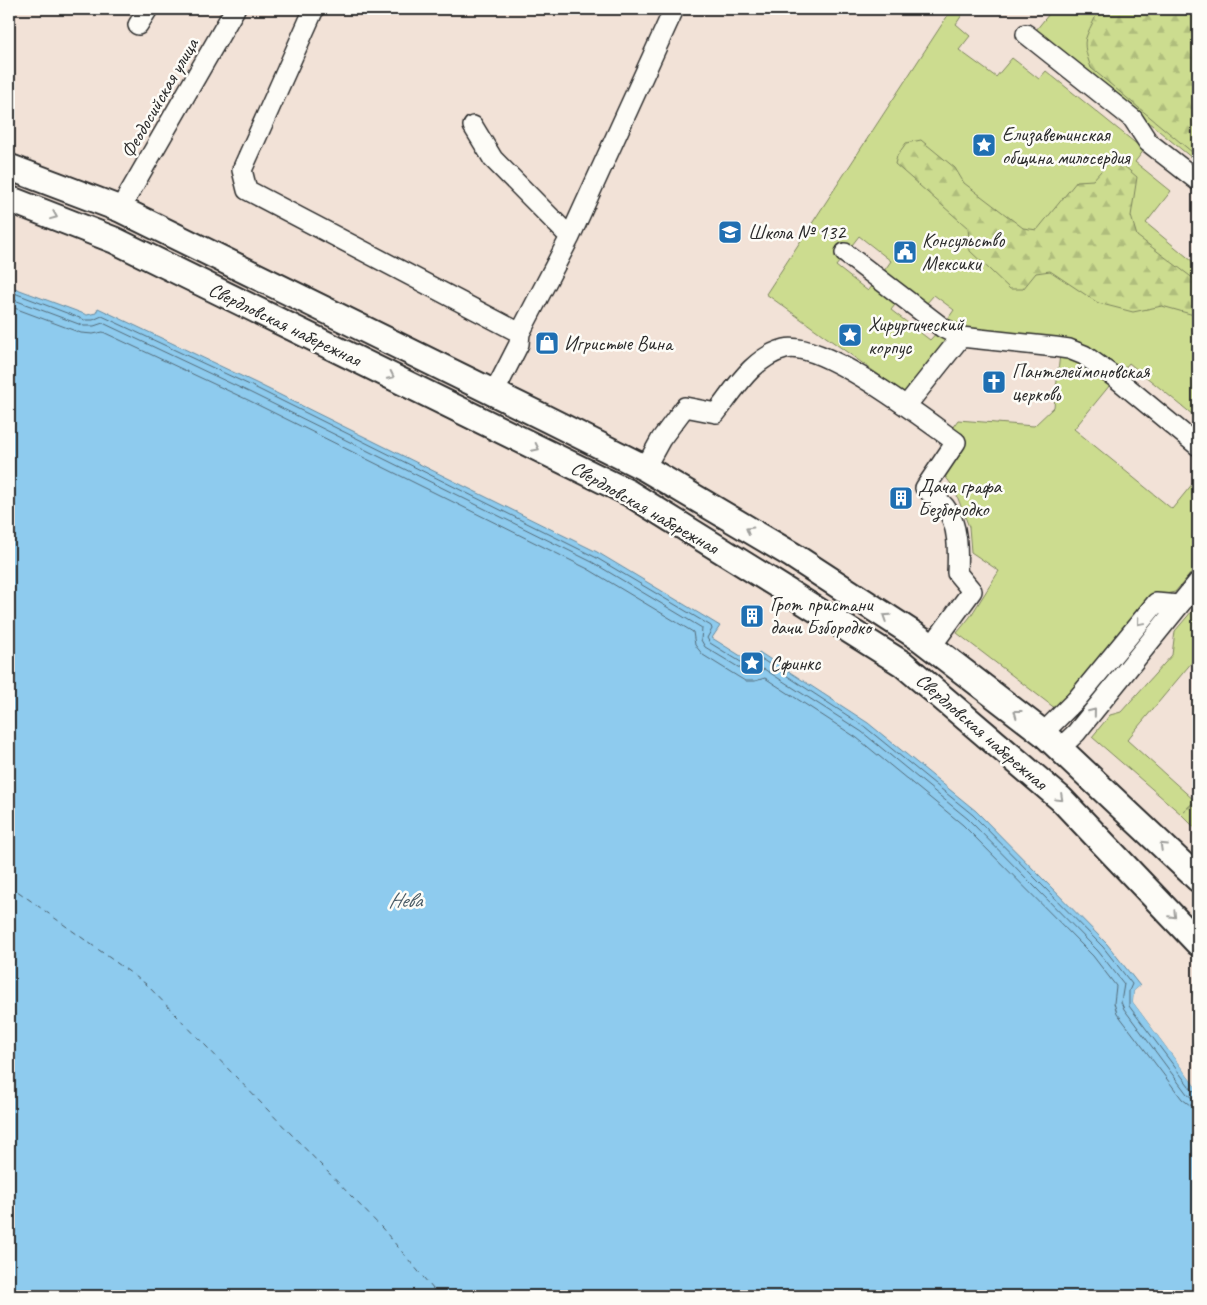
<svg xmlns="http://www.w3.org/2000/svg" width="1207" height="1305" viewBox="0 0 1207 1305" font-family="Caveat,sans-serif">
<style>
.grass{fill:#ccdc8f;stroke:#7c845d}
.forest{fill:url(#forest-firs);stroke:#7c845d}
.water{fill:#8ecbee;stroke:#668ba0}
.pier{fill:#f2e2d7}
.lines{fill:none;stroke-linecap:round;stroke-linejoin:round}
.shore{stroke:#536b79;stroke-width:1}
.ferry{stroke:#495b66;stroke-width:1;stroke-dasharray:6 5;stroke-linecap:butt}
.minor-casing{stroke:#2b2b2b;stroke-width:22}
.major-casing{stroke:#2b2b2b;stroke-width:29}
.minor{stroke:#fdfcf7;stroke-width:19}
.major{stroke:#fdfcf7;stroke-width:25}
.oneway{stroke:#9e9e9b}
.labels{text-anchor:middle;stroke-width:5;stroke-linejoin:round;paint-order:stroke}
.street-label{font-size:20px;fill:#2b2b2b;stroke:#fdfcf7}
.poi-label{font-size:20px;fill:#2b2b2b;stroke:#fdfcf7;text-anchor:start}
.water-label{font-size:21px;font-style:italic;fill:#495b66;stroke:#fdfcf7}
</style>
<defs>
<pattern id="forest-firs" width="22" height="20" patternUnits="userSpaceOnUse" patternTransform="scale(1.25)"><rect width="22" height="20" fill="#ccdc8f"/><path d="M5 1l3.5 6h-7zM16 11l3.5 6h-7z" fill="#afbd7c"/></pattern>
</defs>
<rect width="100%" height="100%" fill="#f2e2d7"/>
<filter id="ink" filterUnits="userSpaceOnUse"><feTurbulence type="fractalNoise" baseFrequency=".02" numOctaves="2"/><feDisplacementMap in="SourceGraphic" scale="10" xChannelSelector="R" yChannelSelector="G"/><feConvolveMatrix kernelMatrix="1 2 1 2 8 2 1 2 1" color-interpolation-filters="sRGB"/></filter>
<g filter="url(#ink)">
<!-- grass -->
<path class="grass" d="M 952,9 L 966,9 L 956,24 L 970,36 L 959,50 L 996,77 L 1012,58 L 1039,79 L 1046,71 L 1144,150 L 1135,162 L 1171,191 L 1146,223 L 1198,266 L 1198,419 L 1129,363 L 1120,374 C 1101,357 1092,346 1066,340 L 959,328 L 947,320 L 954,310 L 934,295 L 926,304 L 884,271 L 891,261 L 859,236 L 836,266 L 868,291 L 874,284 L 898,301 L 891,310 L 930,340 L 939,330 L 950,339 L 904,393 L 766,294 Z
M 1053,9 L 1198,9 L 1198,163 L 1036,30 Z
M 1060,354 L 1070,356 L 1110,385 L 1074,429 L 1172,509 L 1198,477 L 1198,565 L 1175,592 L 1151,597 L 1079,681 L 1077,689 L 1056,709 L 957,633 L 970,617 L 999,571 L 971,552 L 969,527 L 954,488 L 942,472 L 966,438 L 952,428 L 958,420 L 1034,426 L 1054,407 Z
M 1198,604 L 1198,655 L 1127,740 L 1195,801 L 1181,814 L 1092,737 L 1110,715 L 1121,712 L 1172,655 L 1175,631 Z"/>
<!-- forest -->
<path class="forest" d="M 1098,9 L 1198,9 L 1198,157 L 1091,68 C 1088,58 1082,45 1087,35 C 1090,26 1096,19 1098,9 Z
M 921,140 L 955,168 L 964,183 L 1023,228 L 1037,230 L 1077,181 L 1093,180 L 1109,162 L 1117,160 L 1137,177 L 1131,216 L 1137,236 L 1194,279 L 1198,285 L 1198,310 L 1194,315 L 1162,306 L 1133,312 L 1098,303 L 1050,271 L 1036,273 L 1023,289 L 1010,289 L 970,251 L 968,228 L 895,164 L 897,156 L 906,143 Z
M 1195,801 L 1198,804 L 1198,831 L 1181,814 Z"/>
<!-- water -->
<path class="water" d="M 9,286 L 87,315 L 96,313 L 98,308 L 256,383 L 597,552 L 720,626 L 712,638 L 752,663 L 759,652 L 868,723 L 976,811 L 1107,944 L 1140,986 L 1134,991 L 1133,1002 L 1198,1090 L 1198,1296 L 9,1296 Z"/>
<!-- pier -->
<path class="pier" d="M 1140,986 L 1141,988 L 1136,992 L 1135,1002 L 1198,1086 L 1198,1090 L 1133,1002 L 1134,991 Z"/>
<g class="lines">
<!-- shore -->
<path class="shore" d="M 9,291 L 85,320 L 93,320 L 102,316 L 254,387 L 595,557 L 711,626 L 712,629 L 707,638 L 710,643 L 749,667 L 755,667 L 760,660 L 763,660 L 865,727 L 973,815 L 1103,947 L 1132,984 L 1129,991 L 1129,1006 L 1192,1090 L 1198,1092
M 9,298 L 84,326 L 94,326 L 103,323 L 251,393 L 592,562 L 702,628 L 701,640 L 705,647 L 748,673 L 755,674 L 764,669 L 862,732 L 968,819 L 1098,951 L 1124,984 L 1121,1002 L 1124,1009 L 1187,1094 L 1192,1098 L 1198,1099
M 9,306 L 81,333 L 93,334 L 103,332 L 248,400 L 588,569 L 693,632 L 695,645 L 703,655 L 745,681 L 755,681 L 765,678 L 857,738 L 963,825 L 1093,956 L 1116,986 L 1114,1003 L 1117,1013 L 1182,1099 L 1190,1105 L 1198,1106"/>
<!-- ferry -->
<path class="ferry" d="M 9,885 L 146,984 L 382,1228 L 439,1296"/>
<!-- minor casing -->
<g class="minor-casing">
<path id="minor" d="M 314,9 L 242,170 L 247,190 L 520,333
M 138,25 L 148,9
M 1026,34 L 1133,119 L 1148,142 L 1198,181
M 473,126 L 493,159 L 570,237
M 120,209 L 235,9
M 845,253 L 943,328 L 961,337 L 1055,347 L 1069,349 L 1084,355 L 1116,378 L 1198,446
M 494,393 L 519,344 L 520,333 L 570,237 L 674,9
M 906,406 L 961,337
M 645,468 L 661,439 L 685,407 L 716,413 C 735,389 753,357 785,349 C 822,340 924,419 956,442 L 925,488 C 932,494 939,500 945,507 C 959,524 958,553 957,573 L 972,591 L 931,647
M 1043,733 L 1077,699 L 1156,603 L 1179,605
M 1060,748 L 1076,733 L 1198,582"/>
</g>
<!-- major casing -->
<g class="major-casing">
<path id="major" d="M 9,167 L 120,209 L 545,418 L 645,468 L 792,555 L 921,639 L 1043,733 L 1198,879
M 9,199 L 114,240 L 629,493 L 774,583 L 903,664 L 1061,799 L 1198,943"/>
</g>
<!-- minor -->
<use href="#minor" class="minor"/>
<!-- major -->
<use href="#major" class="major"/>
</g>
<!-- one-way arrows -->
<defs><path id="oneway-chevron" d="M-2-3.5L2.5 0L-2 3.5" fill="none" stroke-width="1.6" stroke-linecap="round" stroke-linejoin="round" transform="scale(1.25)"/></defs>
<g class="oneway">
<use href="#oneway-chevron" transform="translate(54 216) rotate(22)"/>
<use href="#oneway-chevron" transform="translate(391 376) rotate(26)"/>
<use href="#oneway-chevron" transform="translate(536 448) rotate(26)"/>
<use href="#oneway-chevron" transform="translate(749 530) rotate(-149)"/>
<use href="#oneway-chevron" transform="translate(886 617) rotate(-147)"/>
<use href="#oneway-chevron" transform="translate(1140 622) rotate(130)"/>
<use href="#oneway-chevron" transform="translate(1093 712) rotate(-51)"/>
<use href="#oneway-chevron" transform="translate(1017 713) rotate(-143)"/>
<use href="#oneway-chevron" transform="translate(1060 798) rotate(43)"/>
<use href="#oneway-chevron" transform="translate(1163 846) rotate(-136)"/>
<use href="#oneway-chevron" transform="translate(1173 915) rotate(46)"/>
</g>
</g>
<!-- icons -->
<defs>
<g id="sight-square" transform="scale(1.25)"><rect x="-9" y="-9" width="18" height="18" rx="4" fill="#1f6fb2" stroke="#fdfcf7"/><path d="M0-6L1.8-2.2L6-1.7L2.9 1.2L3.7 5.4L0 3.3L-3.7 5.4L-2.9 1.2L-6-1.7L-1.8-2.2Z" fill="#fff"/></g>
<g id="school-square" transform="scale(1.25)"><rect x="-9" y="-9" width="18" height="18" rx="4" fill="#1f6fb2" stroke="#fdfcf7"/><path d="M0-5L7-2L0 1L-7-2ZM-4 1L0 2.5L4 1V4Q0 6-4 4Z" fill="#fff"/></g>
<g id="civic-square" transform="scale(1.25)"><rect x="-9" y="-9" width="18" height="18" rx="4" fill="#1f6fb2" stroke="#fdfcf7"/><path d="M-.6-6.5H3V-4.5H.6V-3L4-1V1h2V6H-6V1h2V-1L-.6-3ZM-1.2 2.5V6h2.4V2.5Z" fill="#fff"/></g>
<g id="shop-square" transform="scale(1.25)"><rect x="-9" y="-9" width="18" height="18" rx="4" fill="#1f6fb2" stroke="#fdfcf7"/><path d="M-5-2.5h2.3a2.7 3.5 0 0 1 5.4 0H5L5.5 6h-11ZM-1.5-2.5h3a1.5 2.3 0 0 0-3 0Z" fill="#fff"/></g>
<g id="church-square" transform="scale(1.25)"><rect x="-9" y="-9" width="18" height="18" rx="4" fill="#1f6fb2" stroke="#fdfcf7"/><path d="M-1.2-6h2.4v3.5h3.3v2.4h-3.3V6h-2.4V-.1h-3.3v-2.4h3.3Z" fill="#fff"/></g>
<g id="building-square" transform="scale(1.25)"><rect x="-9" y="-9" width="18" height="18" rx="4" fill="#1f6fb2" stroke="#fdfcf7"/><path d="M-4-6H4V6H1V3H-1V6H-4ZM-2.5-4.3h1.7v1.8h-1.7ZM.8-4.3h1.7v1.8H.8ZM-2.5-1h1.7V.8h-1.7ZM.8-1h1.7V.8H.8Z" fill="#fff"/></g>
</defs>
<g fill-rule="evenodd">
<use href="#sight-square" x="984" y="145"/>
<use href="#school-square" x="730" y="232"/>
<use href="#civic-square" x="905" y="252"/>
<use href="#sight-square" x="850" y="335"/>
<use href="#shop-square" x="547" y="343"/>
<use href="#church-square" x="994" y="382"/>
<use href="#building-square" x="901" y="498"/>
<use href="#building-square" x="752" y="616"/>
<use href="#sight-square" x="752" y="663"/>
</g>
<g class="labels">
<!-- street labels -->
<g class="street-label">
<text transform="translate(159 98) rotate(-60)" y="7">Феодосийская улица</text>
<text transform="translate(285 324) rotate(26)" y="7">Свердловская набережная</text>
<text transform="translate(645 507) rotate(30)" y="7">Свердловская набережная</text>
<text transform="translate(982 731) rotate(41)" y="7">Свердловская набережная</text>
</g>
<!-- poi labels -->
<g class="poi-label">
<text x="1002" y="141">Елизаветинская<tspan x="1002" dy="23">община милосердия</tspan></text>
<text x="748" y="239">Школа № 132</text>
<text x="922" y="247">Консульство<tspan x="922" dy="23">Мексики</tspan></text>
<text x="868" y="331">Хирургический<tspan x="868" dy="23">корпус</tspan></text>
<text x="564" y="350">Игристые Вина</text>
<text x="1012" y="378">Пантелеймоновская<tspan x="1012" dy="23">церковь</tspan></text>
<text x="918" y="493">Дача графа<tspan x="918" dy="23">Безбородко</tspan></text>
<text x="770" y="611">Грот пристани<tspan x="770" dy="23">дачи Бзбородко</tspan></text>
<text x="770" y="670">Сфинкс</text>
</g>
<!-- water labels -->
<g class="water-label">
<text x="405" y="907">Нева</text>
</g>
</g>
<!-- margin -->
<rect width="1207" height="1305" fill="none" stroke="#fdfcf7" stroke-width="30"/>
<rect x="15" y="15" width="1177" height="1275" fill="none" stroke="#2b2b2b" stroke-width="2" filter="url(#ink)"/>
</svg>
